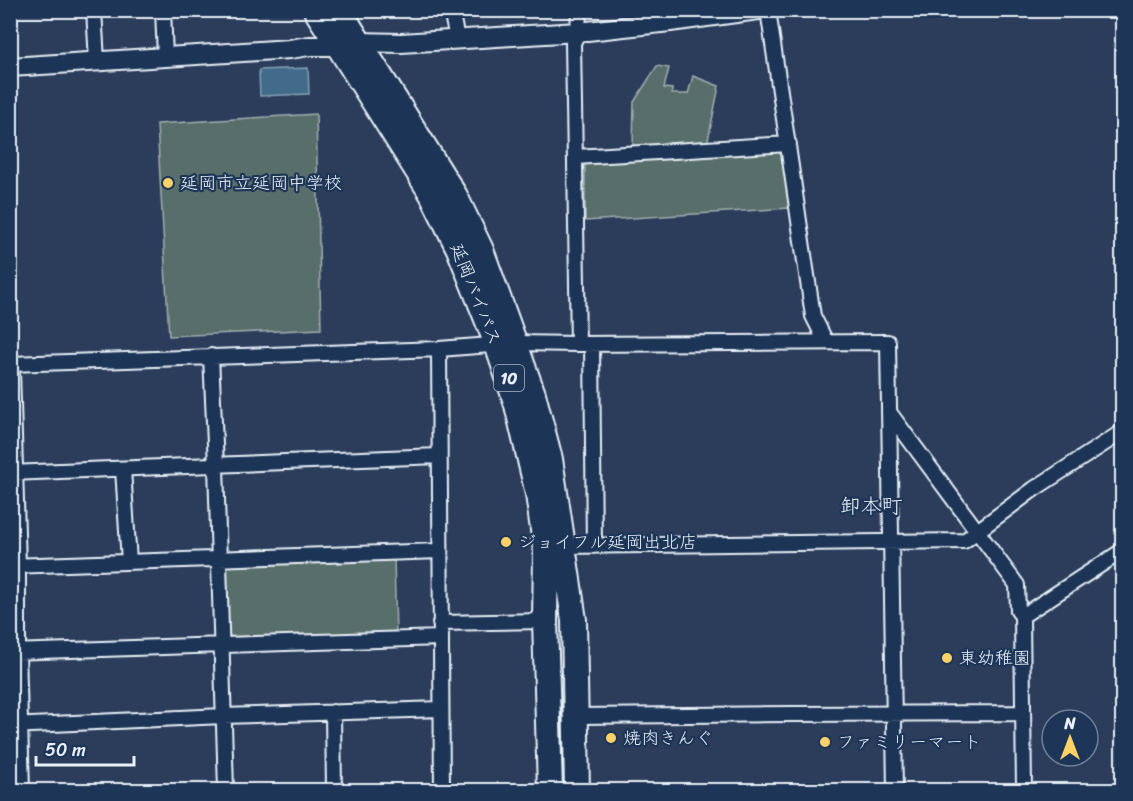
<svg xmlns="http://www.w3.org/2000/svg" width="1133" height="801" viewBox="0 0 1133 801" font-family="Sriracha,'Klee One',sans-serif">
<style>
.green{fill:#596e6a;stroke:#a0b0b1;stroke-width:1.5}
.water{fill:#426b89;stroke:#84a1b5;stroke-width:1.5}
.lines{fill:none;stroke-linecap:round;stroke-linejoin:round}
.street-casing{stroke:#e8f1f8;stroke-width:18}
.secondary-casing{stroke:#e8f1f8;stroke-width:22}
.highway-casing{stroke:#e8f1f8;stroke-width:28}
.street{stroke:#1d3557;stroke-width:14}
.secondary{stroke:#1d3557;stroke-width:18}
.highway{stroke:#1d3557;stroke-width:24}
.poi-dot{fill:#ffd166;stroke:#1d3557;stroke-width:2}
.labels{text-anchor:middle;stroke-width:4.5;stroke-linejoin:round;paint-order:stroke}
.shield{fill:#1d3557;stroke:#abb9c8;stroke-width:1.5}
.shield-label{font-size:16px;font-weight:bold;fill:#e8f1f8}
.poi-label{font-size:18px;fill:#e8f1f8;stroke:#1d3557;text-anchor:start}
.street-label{font-size:18px;fill:#e8f1f8;stroke:#1d3557}
.quarter-label{font-size:21px;fill:#e8f1f8;stroke:#1d3557}
</style>
<rect width="100%" height="100%" fill="#2b3d5b"/>
<filter id="ink" filterUnits="userSpaceOnUse"><feTurbulence type="fractalNoise" baseFrequency=".0167" numOctaves="2"/><feDisplacementMap in="SourceGraphic" scale="12" xChannelSelector="R" yChannelSelector="G"/><feConvolveMatrix kernelMatrix="1 2 1 2 8 2 1 2 1" color-interpolation-filters="sRGB"/></filter>
<g filter="url(#ink)">
<!-- green -->
<path class="green" d="M 657,66 L 669,68 L 664,88 L 672,89 L 672,94 L 688,94 L 693,76 L 719,86 L 707,145 L 633,147 L 634,102 Z
M 316,114 L 321,329 L 169,336 L 157,124 Z
M 781,152 L 790,208 L 585,221 L 585,164 Z
M 394,558 L 396,634 L 224,637 L 222,563 Z"/>
<!-- water -->
<path class="water" d="M 308,68 L 309,94 L 260,96 L 259,70 Z"/>
<g class="lines">
<!-- street casing -->
<g class="street-casing">
<path id="street" d="M 94,10 L 97,61
M 163,10 L 165,57
M 451,10 L 457,39
M 768,10 L 813,316 L 826,342
M 576,157 L 789,144
M 578,344 L 573,43 L 578,32 L 579,10
M 592,344 L 594,546
M 439,349 L 442,790
M 211,356 L 216,466 L 226,790
M 10,364 L 439,349 L 516,343 L 578,344 L 888,342 L 895,790
M 10,366 L 12,370 L 18,566 L 18,652 L 22,790
M 889,412 L 1017,585 L 1018,611 L 1022,616
M 123,469 L 129,562
M 10,473 L 439,456
M 564,546 L 964,541 L 1034,489 L 1122,432
M 10,566 L 440,551
M 440,623 L 545,621
M 10,652 L 441,638
M 333,712 L 334,790
M 576,716 L 794,714 L 1023,713
M 10,726 L 223,716 L 441,709
M 1024,790 L 1022,616 L 1122,551"/>
</g>
<!-- secondary casing -->
<g class="secondary-casing">
<path id="secondary" d="M 10,67 L 290,49 L 309,46 L 339,46 L 358,42 L 401,43 L 578,32 L 670,22 L 758,10"/>
</g>
<!-- highway casing -->
<g class="highway-casing">
<path id="highway" d="M 316,10 L 432,194 L 459,249 L 497,344 L 517,405 L 538,494 L 546,551 L 545,621 L 550,790
M 339,10 L 455,196 L 481,250 L 533,394 L 550,459 L 574,620 L 577,790"/>
</g>
<!-- street -->
<use href="#street" class="street"/>
<!-- secondary -->
<use href="#secondary" class="secondary"/>
<!-- highway -->
<use href="#highway" class="highway"/>
</g>
</g>
<!-- markers -->
<g class="poi-dot">
<circle cx="168" cy="183" r="6"/>
<circle cx="506" cy="542" r="6"/>
<circle cx="947" cy="658" r="6"/>
<circle cx="611" cy="738" r="6"/>
<circle cx="825" cy="742" r="6"/>
</g>
<g class="labels">
<!-- shield labels -->
<rect class="shield" x="494" y="365" width="30" height="26" rx="4.5"/>
<g class="shield-label">
<text x="509" y="384">10</text>
</g>
<!-- poi labels -->
<g class="poi-label">
<text x="180" y="189">延岡市立延岡中学校</text>
<text x="518" y="548">ジョイフル延岡出北店</text>
<text x="959" y="664">東幼稚園</text>
<text x="623" y="744">焼肉きんぐ</text>
<text x="837" y="748">ファミリーマート</text>
</g>
<!-- street labels -->
<g class="street-label">
<text transform="translate(476 294) rotate(68)" y="6">延岡バイパス</text>
</g>
<!-- quarter labels -->
<g class="quarter-label">
<text x="871" y="513">卸本町</text>
</g>
</g>
<!-- margin -->
<rect width="1133" height="801" fill="none" stroke="#1d3557" stroke-width="36"/>
<rect x="18" y="18" width="1097" height="765" fill="none" stroke="#e8f1f8" stroke-width="2" filter="url(#ink)"/>
<!-- north arrow -->
<g transform="translate(1070 738)"><circle r="28" fill="#1d3557" stroke="#6e8097" stroke-width="1.5"/>
<path d="M0-4.5L10 22L0 15L-10 22Z" fill="#ffd166"/>
<text y="-9" font-size="16" font-weight="bold" text-anchor="middle" fill="#e8f1f8">N</text>
</g>
<!-- scale -->
<path d="M36 756v9h98v-9" fill="none" stroke="#e8f1f8" stroke-width="3"/>
<text x="45" y="756" font-size="18" fill="#e8f1f8" stroke="#1d3557" stroke-width="4.5" paint-order="stroke">50 m</text>
</svg>
